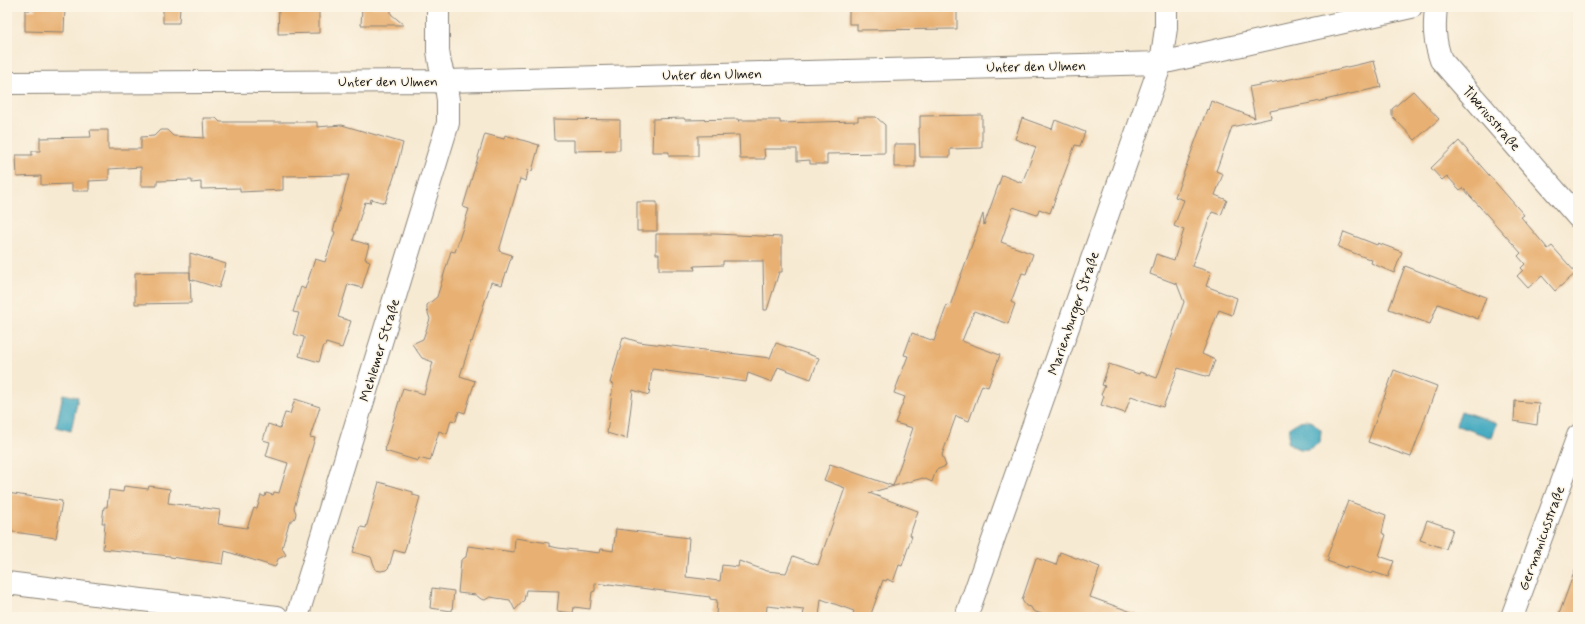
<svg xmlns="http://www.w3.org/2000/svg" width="1585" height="624" viewBox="0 0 1585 624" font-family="Mynerve,sans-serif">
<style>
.water{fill:#3fa8c0;stroke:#2e626e}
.building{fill:#e8b173}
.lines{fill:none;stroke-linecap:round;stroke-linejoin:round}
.minor-casing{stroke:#8a8378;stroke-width:24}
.minor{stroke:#fff;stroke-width:22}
.labels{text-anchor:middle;stroke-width:3;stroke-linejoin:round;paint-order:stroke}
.street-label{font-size:14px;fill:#1c1c1c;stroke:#fcf5e5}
</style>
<rect width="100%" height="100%" fill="#fcf5e5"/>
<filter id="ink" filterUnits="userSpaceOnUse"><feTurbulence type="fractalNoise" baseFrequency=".025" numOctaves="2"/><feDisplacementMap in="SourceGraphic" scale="8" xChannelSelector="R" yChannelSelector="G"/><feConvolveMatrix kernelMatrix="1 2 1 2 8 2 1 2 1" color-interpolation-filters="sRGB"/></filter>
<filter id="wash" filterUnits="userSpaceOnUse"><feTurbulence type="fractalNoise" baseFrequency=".012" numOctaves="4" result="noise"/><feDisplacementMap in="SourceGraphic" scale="16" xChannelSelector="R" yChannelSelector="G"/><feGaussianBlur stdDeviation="0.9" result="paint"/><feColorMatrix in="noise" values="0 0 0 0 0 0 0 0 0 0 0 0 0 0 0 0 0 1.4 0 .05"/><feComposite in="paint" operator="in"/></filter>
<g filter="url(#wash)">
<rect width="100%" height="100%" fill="#f7ead3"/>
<!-- water -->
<path class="water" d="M 63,394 L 78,397 L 71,431 L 56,427 Z
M 1461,411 L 1497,423 L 1492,438 L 1456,425 Z
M 1306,420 L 1313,422 L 1321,430 L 1320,442 C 1308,452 1299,452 1288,442 L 1290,427 L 1300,421 Z"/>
<g id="blocks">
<!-- building -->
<path class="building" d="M 35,7 L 65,7 L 64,32 L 25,31 L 25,10 L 35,10 Z
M 163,7 L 180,7 L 179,23 L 163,23 Z
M 279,7 L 319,7 L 319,33 L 278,34 Z
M 362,7 L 391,7 L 391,14 L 404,25 L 361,25 Z
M 849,7 L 957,7 L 957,29 L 857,30 L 857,24 L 849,24 Z
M 1374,61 L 1381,87 L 1316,102 L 1270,111 L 1271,118 L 1232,127 L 1216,171 L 1223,174 L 1215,195 L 1227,200 L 1221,215 L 1212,212 L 1192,266 L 1211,272 L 1206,286 L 1237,298 L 1232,315 L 1219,310 L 1202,354 L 1215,360 L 1209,377 L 1178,368 L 1163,407 L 1131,396 L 1125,413 L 1101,405 L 1104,396 L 1101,395 L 1105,386 L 1102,385 L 1109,364 L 1139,374 L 1140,372 L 1157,378 L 1184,302 L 1177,284 L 1150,274 L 1156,254 L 1174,260 L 1184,230 L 1174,226 L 1184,200 L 1175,197 L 1207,109 L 1208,110 L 1211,101 L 1255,118 L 1249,87 L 1316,74 Z
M 1413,91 L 1439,119 L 1415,140 L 1392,116 L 1392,109 Z
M 982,115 L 982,148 L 950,149 L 950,157 L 920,157 L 919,128 L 920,128 L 920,116 Z
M 858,117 L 876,117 L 885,125 L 885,153 L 827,154 L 827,164 L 810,164 L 810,160 L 797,161 L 797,149 L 764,149 L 765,159 L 740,159 L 739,135 L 698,136 L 698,156 L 669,156 L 669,152 L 652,152 L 653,119 L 684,118 L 685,120 L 738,119 L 739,122 L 739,120 L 780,120 L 780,123 L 858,121 Z
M 203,118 L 216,118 L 220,122 L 317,122 L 317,127 L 342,125 L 403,143 L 394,177 L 385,203 L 371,199 L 370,203 L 365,202 L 353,240 L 369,245 L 365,259 L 370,261 L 362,288 L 348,284 L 338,317 L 351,321 L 342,348 L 326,343 L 325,346 L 324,345 L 319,362 L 299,356 L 304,339 L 304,337 L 293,334 L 299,313 L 293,312 L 301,287 L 305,289 L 315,259 L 325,262 L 335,232 L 333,231 L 349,175 L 283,176 L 283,190 L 240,192 L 240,188 L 201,189 L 201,182 L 192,183 L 192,180 L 157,181 L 157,186 L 141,186 L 141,167 L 109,169 L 109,180 L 89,181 L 89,191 L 72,191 L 72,184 L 41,185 L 41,176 L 17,177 L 16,155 L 32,155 L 32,151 L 40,151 L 40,138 L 91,137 L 90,130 L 108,130 L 108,149 L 141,149 L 141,137 L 154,136 L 160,130 L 167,130 L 173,136 L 204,138 Z
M 1022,118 L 1052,129 L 1055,120 L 1085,132 L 1080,146 L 1075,145 L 1050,213 L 1039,209 L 1037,215 L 1013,207 L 1001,242 L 1033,254 L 1026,274 L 1022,273 L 1011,302 L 1015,304 L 1008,324 L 974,311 L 962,341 L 1000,355 L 988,387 L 982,385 L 969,421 L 956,416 L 942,455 L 946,466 L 936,470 L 932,482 L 923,478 L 869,493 L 918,511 L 910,535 L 912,536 L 902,566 L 899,565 L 893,582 L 887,579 L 886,581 L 883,580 L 870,617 L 852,617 L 854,611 L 821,599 L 819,617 L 803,617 L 804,610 L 767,606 L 766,617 L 736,617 L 716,615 L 717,600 L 710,599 L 710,597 L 609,584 L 609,585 L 595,583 L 595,591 L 592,592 L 590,609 L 574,607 L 573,613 L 557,611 L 559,591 L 526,590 L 524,600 L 515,610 L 510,600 L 490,597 L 485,600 L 481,599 L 476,595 L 458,593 L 461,560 L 466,557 L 468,546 L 514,552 L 515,538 L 549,543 L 549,546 L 558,548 L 600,553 L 601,549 L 613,551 L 616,529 L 689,538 L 686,577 L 720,581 L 722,565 L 738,567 L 739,561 L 767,571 L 786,573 L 793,556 L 818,565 L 845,488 L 824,480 L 830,464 L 893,486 L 913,428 L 895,423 L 905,397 L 894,393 L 908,356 L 904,355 L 912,333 L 934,341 L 947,305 L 950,306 L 983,214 L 984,225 L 1002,175 L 1022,183 L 1036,147 L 1015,139 Z
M 553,119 L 620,120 L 620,150 L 574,151 L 574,140 L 554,140 Z
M 485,134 L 504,139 L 505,135 L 539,145 L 532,171 L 528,170 L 526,181 L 520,179 L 499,251 L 512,255 L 502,285 L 491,282 L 472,342 L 471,341 L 460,376 L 475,381 L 465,413 L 459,411 L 456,421 L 451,420 L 447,434 L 439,431 L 430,461 L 419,458 L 418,461 L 385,451 L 386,448 L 385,448 L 403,388 L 424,394 L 433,362 L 422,358 L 412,344 L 423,339 L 430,319 L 427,310 L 427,305 L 437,297 L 451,251 L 455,252 L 469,209 L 463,207 Z
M 1459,141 L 1524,215 L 1521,217 L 1548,249 L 1552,246 L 1576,273 L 1555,291 L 1542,276 L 1528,288 L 1517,276 L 1523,270 L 1521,268 L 1525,264 L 1518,256 L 1521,253 L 1463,188 L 1460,190 L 1447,176 L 1442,180 L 1431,168 Z
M 894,144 L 915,144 L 915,167 L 894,167 Z
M 637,202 L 657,202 L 657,231 L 637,231 Z
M 1344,232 L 1377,245 L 1378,243 L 1402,252 L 1394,273 L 1371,263 L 1372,260 L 1338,247 Z
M 656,234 L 715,234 L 782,237 L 782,272 L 779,272 L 767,310 L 764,310 L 763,261 L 723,261 L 723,265 L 694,266 L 695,270 L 659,270 L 659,254 L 656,254 Z
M 190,253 L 226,264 L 219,288 L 190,279 Z
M 1405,266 L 1486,297 L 1478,319 L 1438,304 L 1430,324 L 1389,309 Z
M 163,272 L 190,272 L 191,303 L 135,304 L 135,273 Z
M 623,337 L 639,342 L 770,358 L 776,343 L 819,358 L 811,379 L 778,367 L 772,382 L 748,373 L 746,382 L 652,369 L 649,395 L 633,390 L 627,439 L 607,433 L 613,384 L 610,383 Z
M 1394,370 L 1437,386 L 1411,457 L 1368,442 Z
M 295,399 L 320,407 L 310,437 L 315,438 L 294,508 L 296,513 L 295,518 L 289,523 L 282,548 L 286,555 L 278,559 L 275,567 L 225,551 L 223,564 L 170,557 L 170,556 L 103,549 L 105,523 L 102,523 L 104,507 L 107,507 L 109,490 L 123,492 L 124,486 L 148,489 L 149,486 L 170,489 L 168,503 L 220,510 L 218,524 L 247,528 L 254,508 L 257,509 L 261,495 L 265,497 L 266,493 L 273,495 L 274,492 L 279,493 L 288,463 L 266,456 L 270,442 L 263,440 L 268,424 L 280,428 L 285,413 L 290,414 Z
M 1515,401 L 1539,403 L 1537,425 L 1514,421 Z
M 379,482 L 413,492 L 413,495 L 420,497 L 404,553 L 394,550 L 389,567 L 386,570 L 381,571 L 376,570 L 371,557 L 353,552 L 361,527 L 366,528 Z
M 7,493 L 62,501 L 56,538 L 7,531 Z
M 1348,501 L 1386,515 L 1382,533 L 1386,535 L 1379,556 L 1394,561 L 1388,577 L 1373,572 L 1372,574 L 1346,566 L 1346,568 L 1327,561 L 1329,558 L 1327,557 Z
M 1427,520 L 1453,529 L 1446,549 L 1420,540 Z
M 1060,552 L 1100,567 L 1090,597 L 1140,615 L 1139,617 L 1050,617 L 1033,611 L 1031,607 L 1026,606 L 1022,600 L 1036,558 L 1056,565 Z
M 1576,567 L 1578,567 L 1578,617 L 1558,617 Z
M 432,588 L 454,591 L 452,611 L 430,608 Z"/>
</g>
</g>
<g filter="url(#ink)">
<use href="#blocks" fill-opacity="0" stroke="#8a8378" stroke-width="1"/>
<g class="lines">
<!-- minor casing -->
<g class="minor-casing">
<path id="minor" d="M 1436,7 C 1434,28 1434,40 1441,60 L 1578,217
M 7,83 L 445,81 L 1161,63 L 1411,7
M 7,583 L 277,617
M 297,617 L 448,123 L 448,100 L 445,81 L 440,64 L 438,51 L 438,7
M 966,617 L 1161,63 L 1166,28 L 1166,7
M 1512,617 L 1578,436"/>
</g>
<!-- minor -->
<use href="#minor" class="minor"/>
</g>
</g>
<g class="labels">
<!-- street labels -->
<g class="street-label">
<text transform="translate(1036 66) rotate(-1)" y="5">Unter den Ulmen</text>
<text transform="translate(712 74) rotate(-1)" y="5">Unter den Ulmen</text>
<text x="388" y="86">Unter den Ulmen</text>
<text transform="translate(1492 118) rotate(49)" y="5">Tiberiusstraße</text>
<text transform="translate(1073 313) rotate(-71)" y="5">Marienburger Straße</text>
<text transform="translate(379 350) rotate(-73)" y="5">Mehlemer Straße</text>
<text transform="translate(1541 538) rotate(-70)" y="5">Germanicusstraße</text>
</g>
</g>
<!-- margin -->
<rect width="1585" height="624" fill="none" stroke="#fcf5e5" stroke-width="24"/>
</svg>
